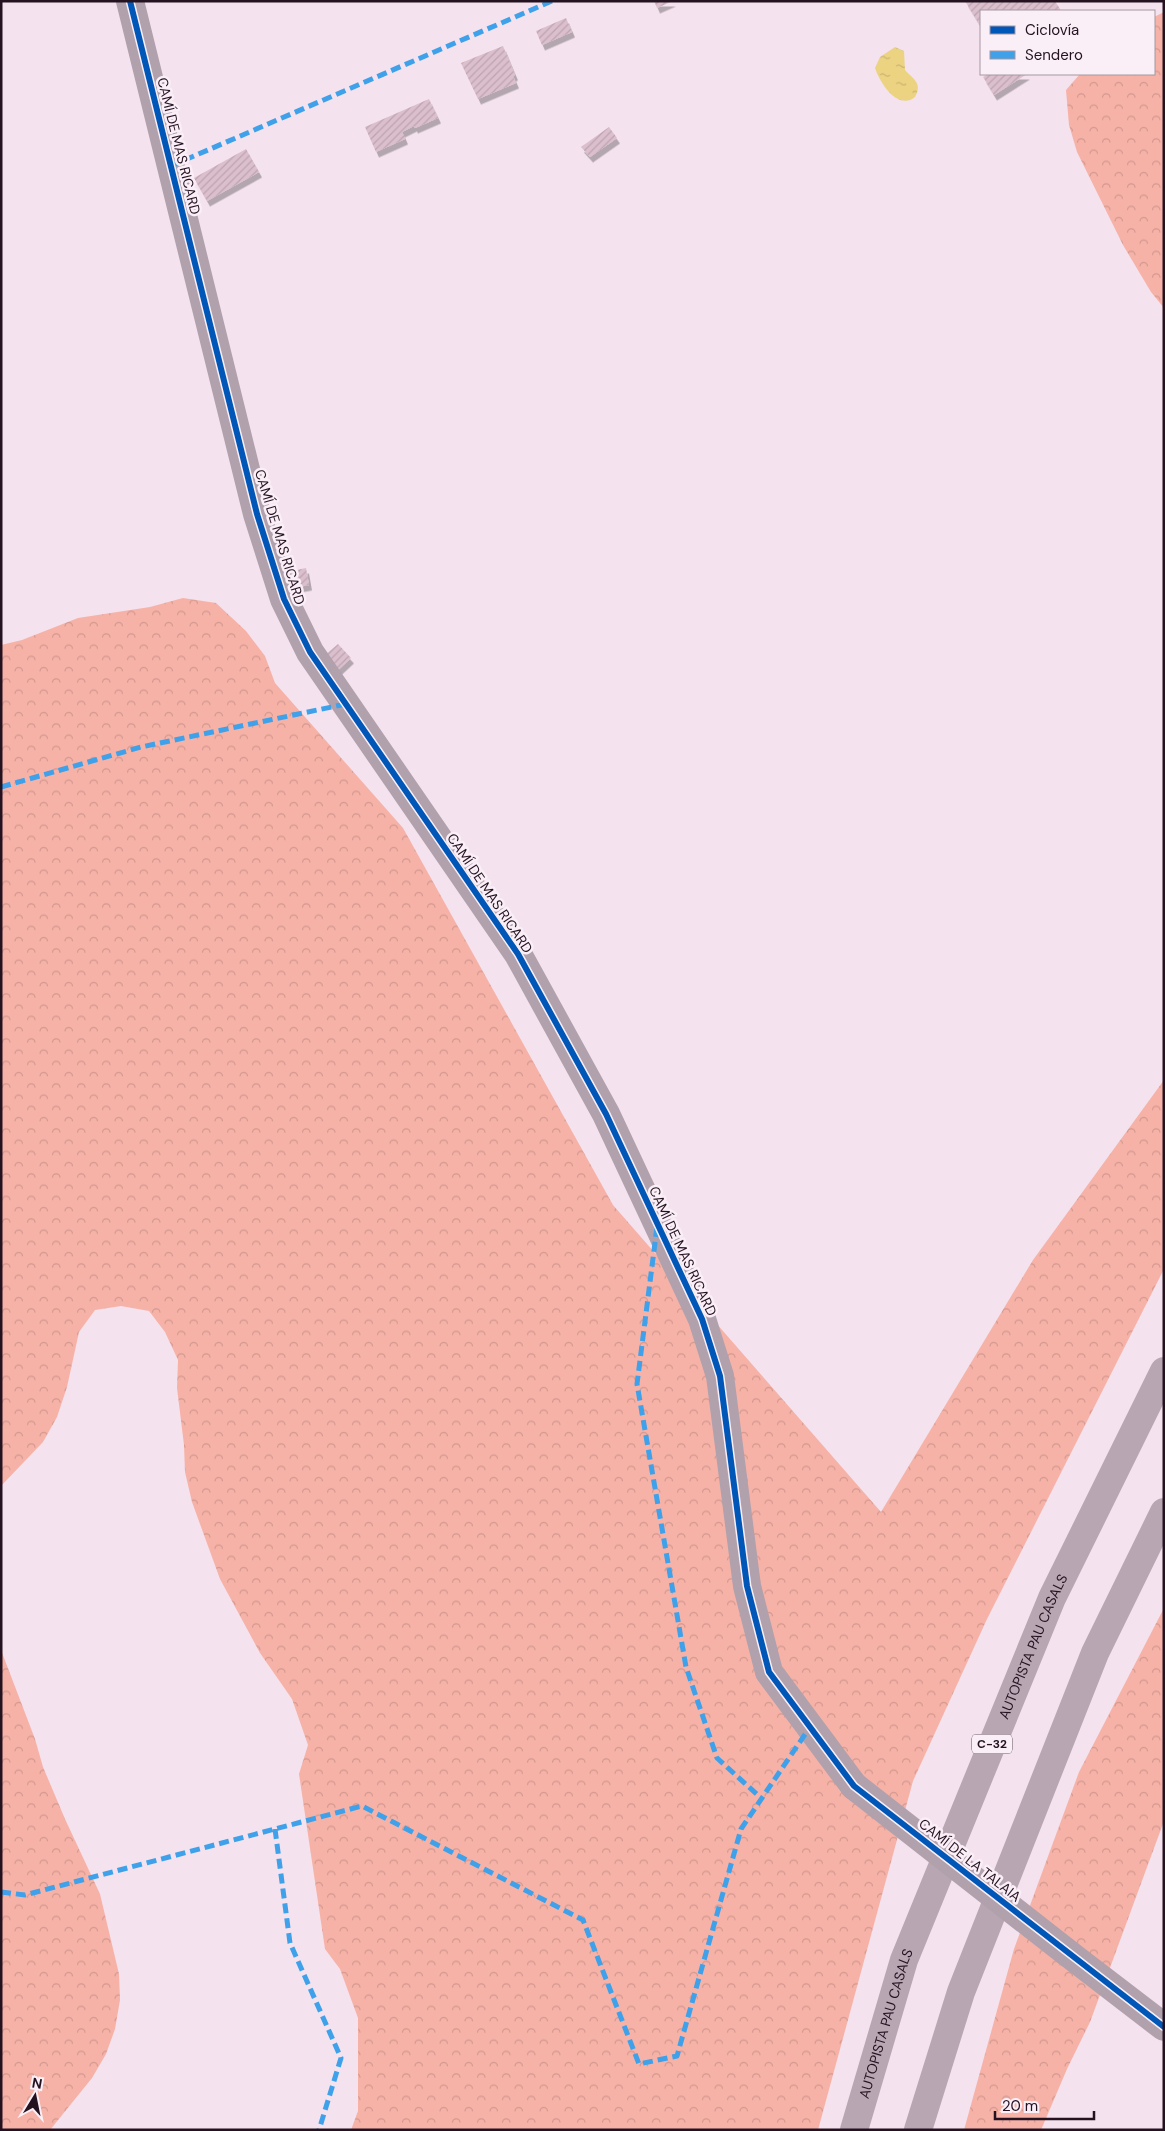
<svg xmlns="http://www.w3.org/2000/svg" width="1165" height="2131" viewBox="0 0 1165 2131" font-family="'DM Sans',sans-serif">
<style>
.forest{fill:url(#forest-crowns)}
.water{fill:url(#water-ripples)}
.building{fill:url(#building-hatch);filter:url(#shadow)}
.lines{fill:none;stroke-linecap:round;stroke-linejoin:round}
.minor{stroke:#b0a1ac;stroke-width:28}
.highway{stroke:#b8a6b3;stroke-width:28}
.minor-bridge{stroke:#b0a1ac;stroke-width:28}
.quiet{stroke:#3ea1ea;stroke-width:5;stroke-dasharray:10 5;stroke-linecap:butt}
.cycleway-casing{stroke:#faeff7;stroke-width:9}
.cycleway{stroke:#0057b8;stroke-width:6}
.labels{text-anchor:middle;stroke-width:5;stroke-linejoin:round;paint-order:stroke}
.shield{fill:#faeff7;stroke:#655461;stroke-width:1}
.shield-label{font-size:12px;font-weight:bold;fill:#251221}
.street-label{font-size:14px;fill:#251221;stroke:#faeff7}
</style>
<defs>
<pattern id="forest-crowns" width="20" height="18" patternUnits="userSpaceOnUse" patternTransform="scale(1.25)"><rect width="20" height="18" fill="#f6b2a7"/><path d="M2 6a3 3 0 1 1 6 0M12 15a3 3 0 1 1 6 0" fill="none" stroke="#d3988f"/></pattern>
<pattern id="water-ripples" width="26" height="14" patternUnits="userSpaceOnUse" patternTransform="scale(1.25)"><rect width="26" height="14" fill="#ebd382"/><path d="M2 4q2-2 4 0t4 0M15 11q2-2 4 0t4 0" fill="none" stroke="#c9b470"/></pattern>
<pattern id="building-hatch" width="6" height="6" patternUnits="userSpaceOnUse" patternTransform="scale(1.25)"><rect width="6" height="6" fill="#dcbfcd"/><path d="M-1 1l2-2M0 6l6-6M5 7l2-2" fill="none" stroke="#bda3b0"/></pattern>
<filter id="shadow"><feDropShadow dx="3" dy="5.5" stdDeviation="0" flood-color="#0004"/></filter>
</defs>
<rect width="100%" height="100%" fill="#f4e2ee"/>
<!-- forest -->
<path class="forest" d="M 1164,12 L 1164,308 L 1151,292 L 1123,245 L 1077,152 L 1069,125 L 1066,90 L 1080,74 L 1154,74 L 1154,17 Z
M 183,598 L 216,603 L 246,631 L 265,656 L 275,683 L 403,828 L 613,1205 L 881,1512 L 1033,1260 L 1164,1080 L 1164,1269 L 987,1619 L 913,1781 L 818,2130 L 351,2130 L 358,2111 L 358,2018 L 340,1969 L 325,1949 L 299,1774 L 308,1745 L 292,1699 L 260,1653 L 220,1579 L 192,1502 L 185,1472 L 184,1445 L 177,1388 L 178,1360 L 165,1332 L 149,1311 L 121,1306 L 95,1310 L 79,1332 L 67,1387 L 57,1417 L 43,1442 L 1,1486 L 1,645 L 22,640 L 78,618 L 150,607 Z
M 1164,1608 L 1164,1821 L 1090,2022 L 1067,2069 L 1041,2130 L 964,2130 L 1014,1949 L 1079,1772 Z
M 1,1650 L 35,1739 L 43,1767 L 65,1819 L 100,1894 L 119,1974 L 120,2000 L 115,2029 L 106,2054 L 92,2078 L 50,2130 L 1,2130 Z"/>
<!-- water -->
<path class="water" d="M 895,47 L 904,51 L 905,70 C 913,79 923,83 915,97 C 898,111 880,83 875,68 L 880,57 Z"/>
<!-- building -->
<path class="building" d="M 654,1 L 673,1 L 657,8 Z
M 965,1 L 1055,1 L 1060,9 L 1056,11 L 981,11 L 981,27 Z
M 566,18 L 572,32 L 542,45 L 536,31 Z
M 503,46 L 515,75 L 513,76 L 516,83 L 478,99 L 461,63 Z
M 988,74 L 1027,74 L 994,95 L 983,77 Z
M 429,99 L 438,118 L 415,128 L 414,126 L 402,132 L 405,139 L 376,152 L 365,127 Z
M 609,127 L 617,138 L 590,157 L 581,147 Z
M 246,149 L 259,172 L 207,201 L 194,178 Z
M 306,568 L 309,585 L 288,589 L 283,573 Z
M 338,644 L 351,658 L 337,671 L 325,655 Z"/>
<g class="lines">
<!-- minor -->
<path class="minor" d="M 130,1 L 257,514 L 284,599 L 310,652 L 518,954 L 606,1114 L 702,1319 L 720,1376 L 747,1586 L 769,1672 L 854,1786
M 1069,1954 L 1164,2027"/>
<!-- highway -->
<g class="highway">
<path id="s1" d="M 854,2130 L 904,1960 L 1052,1598 L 1164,1371"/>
<path d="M 918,2130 L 961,1992 L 1095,1653 L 1164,1512"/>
</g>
<!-- minor-bridge -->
<path class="minor-bridge" d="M 854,1786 L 1069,1954"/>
<!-- quiet -->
<path class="quiet" d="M 171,166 L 552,1
M 1,787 L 141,747 L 346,704
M 657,1227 L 637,1384 L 686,1667 L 717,1758 L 761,1798
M 275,1829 L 290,1943 L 341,2058 L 319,2130
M 1,1892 L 25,1895 L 362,1806 L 583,1920 L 639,2064 L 677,2056 L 741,1829 L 810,1727"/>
<!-- cycleway casing -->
<g class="cycleway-casing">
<path id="cycleway" d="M 130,1 L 257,514 L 284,599 L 310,652 L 518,954 L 606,1114 L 702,1319 L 720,1376 L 747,1586 L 769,1672 L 854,1786 L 1164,2027"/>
</g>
<!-- cycleway -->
<use href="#cycleway" class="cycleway"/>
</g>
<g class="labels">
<!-- shield labels -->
<rect class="shield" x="972" y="1734.5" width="40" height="19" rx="4"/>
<g class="shield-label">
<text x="992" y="1748">C-32</text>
</g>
<!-- street labels -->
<g class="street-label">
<text transform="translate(179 146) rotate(76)" y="5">CAMÍ DE MAS RICARD</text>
<text transform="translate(280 537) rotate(73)" y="5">CAMÍ DE MAS RICARD</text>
<text transform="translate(490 893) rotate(56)" y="5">CAMÍ DE MAS RICARD</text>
<text transform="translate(683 1251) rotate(65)" y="5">CAMÍ DE MAS RICARD</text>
<text dy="5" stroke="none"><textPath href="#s1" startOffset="516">AUTOPISTA PAU CASALS</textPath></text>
<text transform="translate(970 1860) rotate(38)" y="5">CAMÍ DE LA TALAIA</text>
<text dy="5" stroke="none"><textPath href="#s1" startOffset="111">AUTOPISTA PAU CASALS</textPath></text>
</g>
</g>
<!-- border -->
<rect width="1165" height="2131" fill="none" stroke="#251221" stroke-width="5"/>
<!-- legend -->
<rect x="980" y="10" width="175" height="65" fill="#faeff7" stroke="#a597a1"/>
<rect x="990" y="26" width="25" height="8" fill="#0057b8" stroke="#a597a1"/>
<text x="1025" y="35" font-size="15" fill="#251221">Ciclovía</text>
<rect x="990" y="51" width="25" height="8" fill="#3ea1ea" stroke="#a597a1"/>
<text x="1025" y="60" font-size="15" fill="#251221">Sendero</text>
<!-- north arrow -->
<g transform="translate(35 2096) rotate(10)" stroke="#faeff7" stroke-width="4" paint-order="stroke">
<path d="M0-4L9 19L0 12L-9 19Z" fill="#251221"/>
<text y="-8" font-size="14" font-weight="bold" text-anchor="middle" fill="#251221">N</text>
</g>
<!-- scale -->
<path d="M995 2111v8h99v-8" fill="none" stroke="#251221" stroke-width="2.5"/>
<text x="1002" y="2111" font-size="15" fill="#251221" stroke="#faeff7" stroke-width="4" paint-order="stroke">20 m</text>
</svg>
